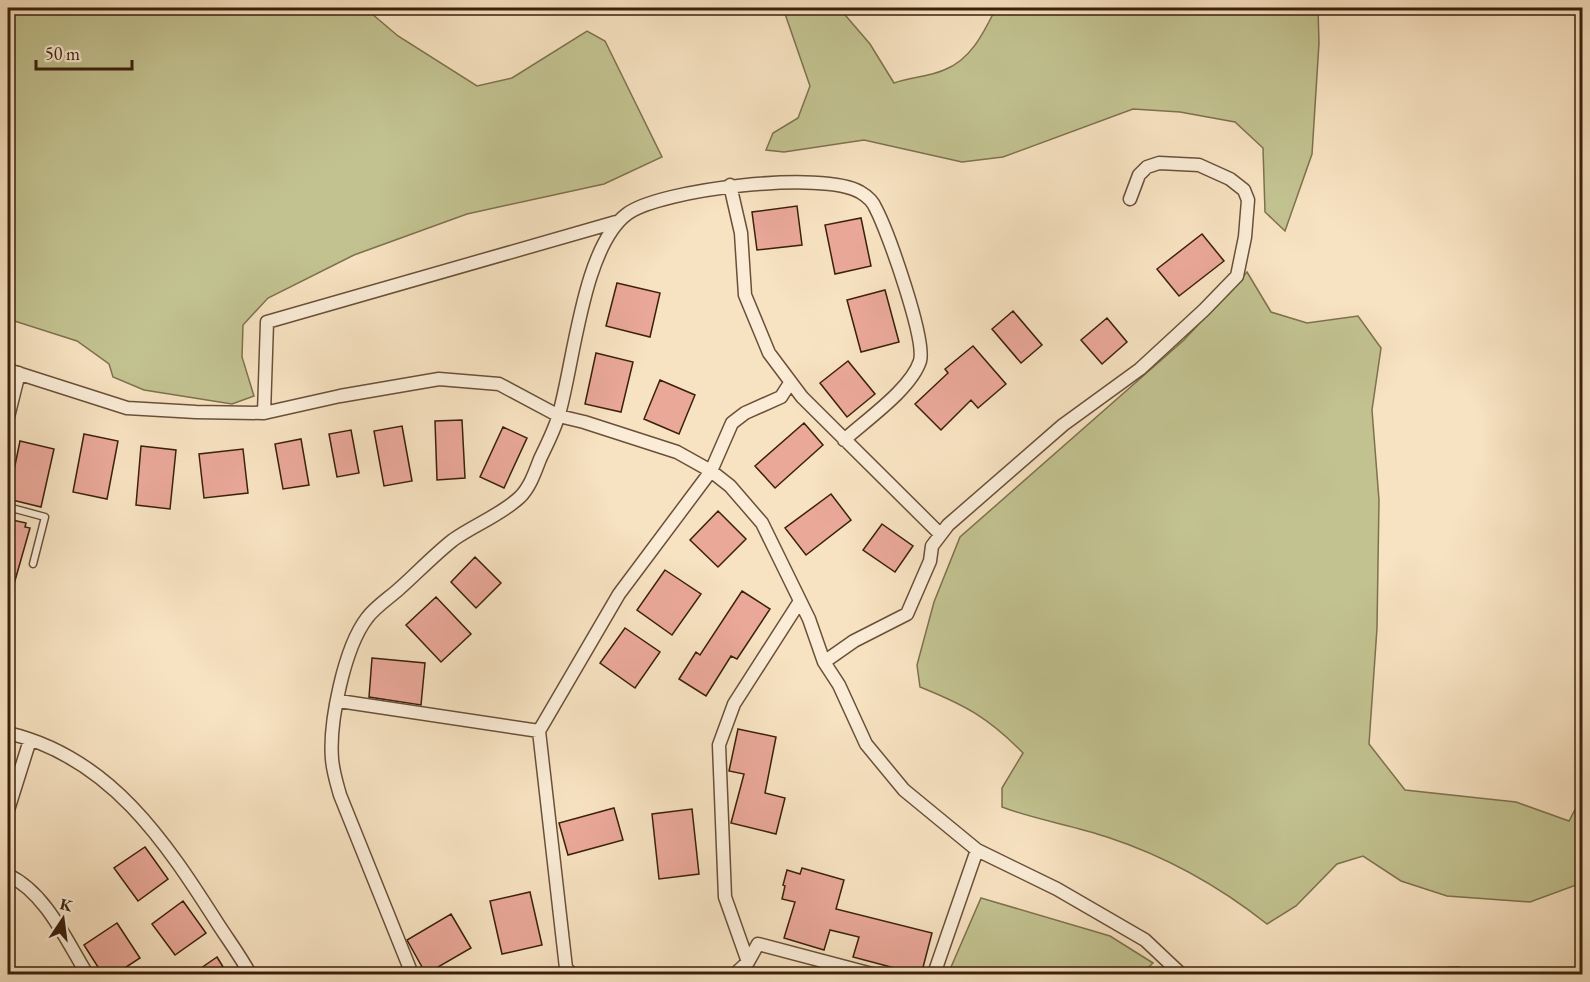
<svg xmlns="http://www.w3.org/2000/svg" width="1590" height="982" viewBox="0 0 1590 982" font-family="'EB Garamond',serif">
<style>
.green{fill:#c2c290;stroke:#7e714e;stroke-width:1.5}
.building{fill:#eaa899;stroke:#3b200b;stroke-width:1.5}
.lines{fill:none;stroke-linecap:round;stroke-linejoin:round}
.lane-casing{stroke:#6a5038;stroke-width:9}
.street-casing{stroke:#6a5038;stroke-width:15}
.lane{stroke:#faecd7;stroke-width:6}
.street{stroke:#faecd7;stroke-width:12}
</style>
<rect width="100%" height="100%" fill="#f7e2c1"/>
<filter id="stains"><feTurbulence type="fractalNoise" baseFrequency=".00333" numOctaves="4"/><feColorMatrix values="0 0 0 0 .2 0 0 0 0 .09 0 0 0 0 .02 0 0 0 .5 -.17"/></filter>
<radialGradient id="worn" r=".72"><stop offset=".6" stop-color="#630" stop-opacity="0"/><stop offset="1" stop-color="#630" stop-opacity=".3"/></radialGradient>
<!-- green -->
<path class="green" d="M 8,8 L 365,8 L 398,36 L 477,86 L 512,78 L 587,31 L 605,41 L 662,157 L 604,184 L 467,214 L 354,255 L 268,298 L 243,325 L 242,357 L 254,396 L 232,404 L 144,390 L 113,377 L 109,364 L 77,341 L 8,319 Z
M 783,8 L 840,9 L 870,44 L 894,83 C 910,77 928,77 944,70 C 971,60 984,32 996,8 L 1318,8 L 1319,43 L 1312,154 L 1285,231 L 1265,212 L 1263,148 L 1235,122 L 1180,112 L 1133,109 L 1003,157 L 962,162 L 864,140 L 784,152 L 766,150 L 773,133 L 798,118 L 810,86 Z
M 1247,272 L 1271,312 L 1307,323 L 1358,316 L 1381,348 L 1372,410 L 1379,500 L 1377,628 L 1369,744 L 1405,790 L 1516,802 L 1569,821 L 1582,796 L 1582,887 L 1576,885 L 1530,902 L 1447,896 L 1401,881 L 1363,856 L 1337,864 L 1296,906 L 1267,924 C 1219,886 1165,856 1107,837 C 1072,825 1036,820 1002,807 L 1002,788 L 1023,753 C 989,718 965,705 920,687 L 917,665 L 934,602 L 960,537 L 1184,340 Z
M 981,898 L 1110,936 L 1153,963 L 1142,974 L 948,974 Z"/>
<!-- building -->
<path class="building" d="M 797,206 L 802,245 L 757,250 L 752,212 Z
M 861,218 L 871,266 L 835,274 L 825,225 Z
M 1202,234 L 1224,261 L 1179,296 L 1157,269 Z
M 617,283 L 660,293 L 650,337 L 606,326 Z
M 885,290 L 899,342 L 861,352 L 847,300 Z
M 1013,311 L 1042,345 L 1021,363 L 992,329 Z
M 1107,318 L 1127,342 L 1102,364 L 1081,340 Z
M 973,346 L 1006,384 L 978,408 L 971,400 L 941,430 L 915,404 L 948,373 L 945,369 Z
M 596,353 L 633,362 L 621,412 L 585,404 Z
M 848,361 L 875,394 L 847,417 L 820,383 Z
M 660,380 L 695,395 L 679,434 L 644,419 Z
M 462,420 L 465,478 L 437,480 L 435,421 Z
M 804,423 L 823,445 L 775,488 L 755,466 Z
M 402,426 L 412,481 L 384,486 L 374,431 Z
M 503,427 L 527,438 L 504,488 L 480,477 Z
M 351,430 L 359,473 L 337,477 L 329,434 Z
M 84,434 L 118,441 L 107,499 L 73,492 Z
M 301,439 L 309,485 L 283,489 L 275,444 Z
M 20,441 L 54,449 L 41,507 L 8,499 Z
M 141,446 L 176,450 L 170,509 L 136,505 Z
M 243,449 L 248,493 L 204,498 L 199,454 Z
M 831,494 L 851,520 L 806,555 L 785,528 Z
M 718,511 L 746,539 L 718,567 L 690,540 Z
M 8,519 L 26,523 L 25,527 L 30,528 L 12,591 L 8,590 Z
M 882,524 L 913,546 L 895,572 L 863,550 Z
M 475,557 L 501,583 L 476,608 L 451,582 Z
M 665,570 L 701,594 L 672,635 L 637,610 Z
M 742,591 L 770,609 L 737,659 L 731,656 L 706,696 L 679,679 L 696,652 L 700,655 Z
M 436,597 L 471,634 L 441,662 L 406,625 Z
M 625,628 L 660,652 L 635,688 L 600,663 Z
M 372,658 L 425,663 L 421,705 L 369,697 Z
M 738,729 L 776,737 L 765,793 L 785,798 L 776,834 L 731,823 L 744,774 L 729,771 Z
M 614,808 L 623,840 L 568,855 L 559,823 Z
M 692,809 L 699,874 L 659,879 L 652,814 Z
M 145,847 L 168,879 L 138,901 L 114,868 Z
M 802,868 L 844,880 L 836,909 L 932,933 L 921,975 L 853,957 L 859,937 L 830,930 L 824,950 L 784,938 L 795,902 L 782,899 L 785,886 L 783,885 L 787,870 L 800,874 Z
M 530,892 L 542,945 L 502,954 L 490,901 Z
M 183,901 L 206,933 L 175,955 L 152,924 Z
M 451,914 L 471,948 L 426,974 L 407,940 Z
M 117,923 L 140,958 L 114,975 L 103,975 L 84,945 Z
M 217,957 L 228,975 L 191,975 Z"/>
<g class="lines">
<!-- lane casing -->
<g class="lane-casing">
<path id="lane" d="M 8,507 L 45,517 L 33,564"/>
</g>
<!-- street casing -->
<g class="street-casing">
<path id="street" d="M 730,185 L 741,233 L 745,295 L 769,353 L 802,397 L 940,534
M 8,370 L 127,408 L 196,412 L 264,413 L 340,396 L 439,379 L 499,384 L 559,416 L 584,422 L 677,452 L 711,471 L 730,486 L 762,523 L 809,619 L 824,662 L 839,685 L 866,744 L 904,790 L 977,850 L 1057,889 L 1145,940 L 1181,974
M 264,413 L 267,322 L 616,222
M 8,417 L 19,373
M 824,662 L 854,641 L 907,614 L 930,561 L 932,546 L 948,525 L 1063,425 L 1140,369 L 1204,310 L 1237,276 L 1245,237 L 1248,200 L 1244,190 L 1230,179 L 1199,165 L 1159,163 L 1147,167 L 1139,175 L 1130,199
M 339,701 L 539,731
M 8,733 C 110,757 165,841 218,924 C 229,941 241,957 250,974
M 8,810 L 30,740
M 8,875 C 46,893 66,940 87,974
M 748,962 L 725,897 L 719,745 L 734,704 L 800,601
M 412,974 L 340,795 C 337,784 333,772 332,759 C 329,723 344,648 367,618 C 375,607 389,598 399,589 C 417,573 434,555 453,540 C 474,525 501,515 520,497 C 530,487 535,472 540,459 C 547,444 555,429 559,414 C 574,362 583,247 627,214 C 660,189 824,170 860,192 C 867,196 873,201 876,209 C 888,232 926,339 920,361 C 911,389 866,420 844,440
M 572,974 L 566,968 L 539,731 L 619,594 L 711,471 L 732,423 L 745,413 L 781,397 L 790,383
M 735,974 L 748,962 L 758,944 L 872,974
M 934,974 L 977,850
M 1450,974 L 1458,974"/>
</g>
<!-- lane -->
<use href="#lane" class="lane"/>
<!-- street -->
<use href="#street" class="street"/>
</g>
<!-- margin -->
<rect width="1590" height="982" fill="none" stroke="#f7e2c1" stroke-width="30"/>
<rect x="9" y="9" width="1572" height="964" fill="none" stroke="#3b200b" stroke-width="3"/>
<rect x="15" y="15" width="1560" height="952" fill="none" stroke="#3b200b" stroke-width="1.5"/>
<!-- north arrow -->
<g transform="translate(63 919) rotate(13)" stroke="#faecd7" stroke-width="4.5" paint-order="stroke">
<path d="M0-4.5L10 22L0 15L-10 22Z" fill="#3b200b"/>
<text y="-9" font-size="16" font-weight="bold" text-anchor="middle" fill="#3b200b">K</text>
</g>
<!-- scale -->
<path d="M36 60v9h96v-9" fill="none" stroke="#3b200b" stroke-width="3"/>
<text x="45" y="60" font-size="18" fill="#3b200b" stroke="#faecd7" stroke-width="4.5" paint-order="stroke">50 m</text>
<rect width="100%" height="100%" filter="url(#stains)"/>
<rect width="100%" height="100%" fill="url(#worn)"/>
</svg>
